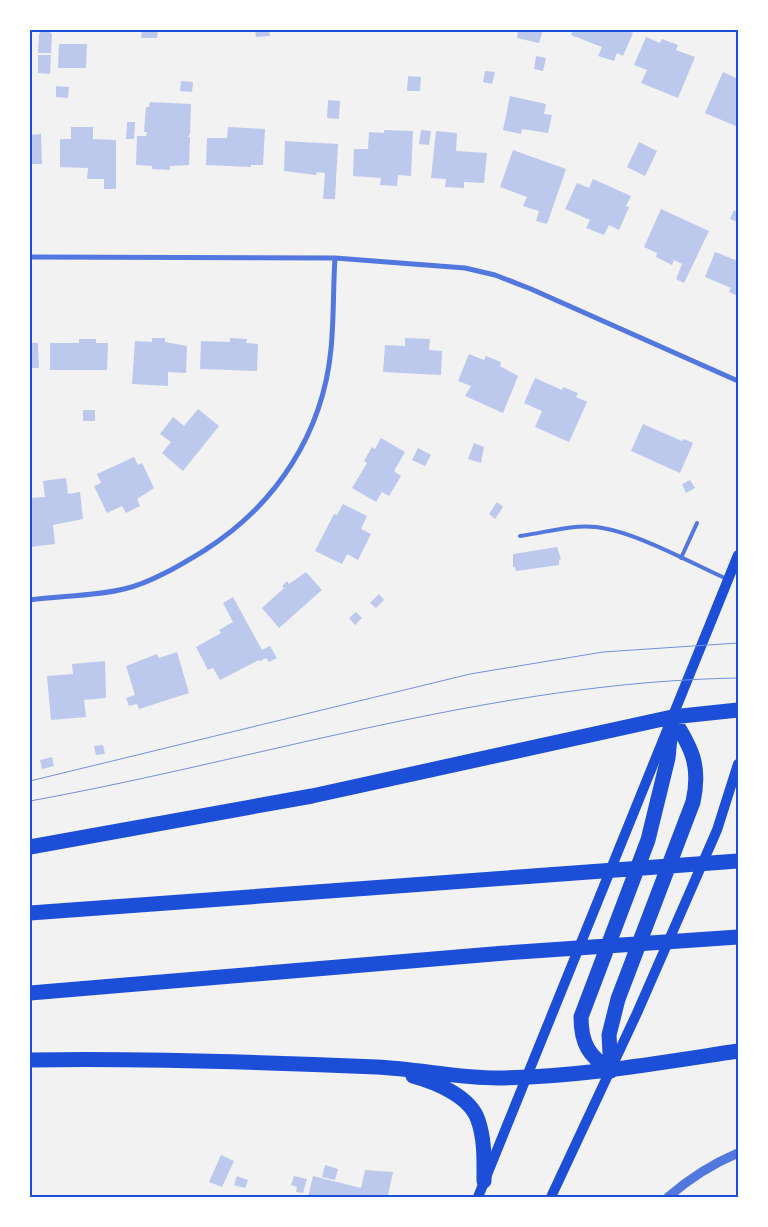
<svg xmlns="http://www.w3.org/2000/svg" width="768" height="1227" viewBox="0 0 768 1227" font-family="Figtree,sans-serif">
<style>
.building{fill:#bdc9ec}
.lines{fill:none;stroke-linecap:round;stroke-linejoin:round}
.service{stroke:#5277de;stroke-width:4}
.minor{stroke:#5277de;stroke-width:5}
.tertiary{stroke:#5277de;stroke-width:9}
.secondary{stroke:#1d4ed8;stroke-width:10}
.motorway{stroke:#1d4ed8;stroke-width:15}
.tram{stroke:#7290e2;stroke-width:1}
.neatline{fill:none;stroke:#1d4ed8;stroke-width:2}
</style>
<rect width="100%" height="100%" fill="#f2f2f2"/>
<!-- building -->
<path class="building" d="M 142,30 L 158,30 L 157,38 L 141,38 Z
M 255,30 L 269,30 L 270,36 L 256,37 Z
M 518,30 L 543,30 L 539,43 L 517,38 Z
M 573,30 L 626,30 L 633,33 L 623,56 L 617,53 L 614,61 L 598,56 L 602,47 L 571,35 Z
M 41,31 L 50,32 L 52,34 L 51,53 L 38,53 L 39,34 Z
M 646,37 L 660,43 L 662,39 L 678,45 L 676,50 L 695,57 L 678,98 L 641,83 L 647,70 L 634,65 Z
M 59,44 L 87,44 L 86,68 L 58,68 Z
M 38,55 L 51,55 L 50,74 L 38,73 Z
M 536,56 L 546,58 L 543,71 L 534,69 Z
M 485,71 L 495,72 L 492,84 L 483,82 Z
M 723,72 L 738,79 L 738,127 L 705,113 Z
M 408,76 L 421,77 L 420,91 L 407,91 Z
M 181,81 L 193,82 L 192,92 L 180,91 Z
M 56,86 L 69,87 L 68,98 L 56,97 Z
M 510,96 L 546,104 L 544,114 L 552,115 L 548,133 L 522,129 L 521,134 L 503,130 Z
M 328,100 L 340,101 L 339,119 L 327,118 Z
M 150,102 L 191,104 L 190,134 L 188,137 L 190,137 L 189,165 L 170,166 L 170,170 L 152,169 L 152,166 L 136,165 L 137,136 L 146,136 L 147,132 L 144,132 L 146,107 L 149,107 Z
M 127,122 L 135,122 L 134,139 L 126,139 Z
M 71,127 L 93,127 L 93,139 L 116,140 L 116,189 L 104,189 L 104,179 L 87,179 L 88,168 L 60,167 L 60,139 L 71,139 Z
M 228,127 L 265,129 L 263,165 L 251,165 L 251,167 L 206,165 L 207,138 L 227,138 Z
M 384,130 L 413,131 L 411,176 L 398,175 L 397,186 L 380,185 L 381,178 L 353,176 L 354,149 L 368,149 L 369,132 L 384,133 Z
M 421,130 L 431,131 L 429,145 L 419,144 Z
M 436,131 L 457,133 L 456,151 L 487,153 L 484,183 L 464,182 L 464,188 L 445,187 L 446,179 L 431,178 Z
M 41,134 L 42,164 L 30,164 L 30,135 Z
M 285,141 L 338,144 L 335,199 L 323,199 L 325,173 L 317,172 L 316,175 L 284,171 Z
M 639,142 L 657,151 L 645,176 L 627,167 Z
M 513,150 L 566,169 L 547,224 L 536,221 L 539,211 L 523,206 L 527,197 L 500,187 Z
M 593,179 L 631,196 L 626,206 L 629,207 L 619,230 L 609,225 L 604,235 L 586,228 L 590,220 L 565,209 L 577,183 L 589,188 Z
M 661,209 L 709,231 L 684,283 L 676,279 L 682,264 L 674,260 L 672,265 L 656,257 L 657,253 L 644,247 Z
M 734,210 L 738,212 L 738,222 L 730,219 Z
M 715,252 L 738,261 L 738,296 L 729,292 L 731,288 L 705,277 Z
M 152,338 L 165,338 L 165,342 L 187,346 L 186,373 L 168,372 L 168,386 L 132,384 L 135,341 L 152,342 Z
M 230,338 L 247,339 L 246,343 L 258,344 L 257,371 L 200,369 L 201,341 L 230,342 Z
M 405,338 L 430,339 L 429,350 L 442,351 L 441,375 L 383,372 L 385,345 L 405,346 Z
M 79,339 L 96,339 L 96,343 L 108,343 L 107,370 L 50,370 L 50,343 L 79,343 Z
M 30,343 L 38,343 L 39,368 L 30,368 Z
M 469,354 L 484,360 L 486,356 L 501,362 L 500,366 L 518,376 L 503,413 L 465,396 L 471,386 L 458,381 Z
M 535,378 L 562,390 L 563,387 L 578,393 L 576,397 L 587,402 L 569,442 L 535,427 L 542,411 L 524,403 Z
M 198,409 L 219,426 L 183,471 L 162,453 L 171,442 L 160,434 L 173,417 L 184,426 Z
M 83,410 L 95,410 L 95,421 L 83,421 Z
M 643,424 L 682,441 L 684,439 L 693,443 L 680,473 L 631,451 Z
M 381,438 L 405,452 L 394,471 L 401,476 L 389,496 L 382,492 L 376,502 L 352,488 L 367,463 L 364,461 L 372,447 L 375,449 Z
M 474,443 L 484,447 L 481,463 L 468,459 Z
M 418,448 L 431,455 L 425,466 L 412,460 Z
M 134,457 L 138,465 L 142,463 L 154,488 L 137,499 L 140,506 L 126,513 L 122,506 L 107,513 L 94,486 L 101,483 L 97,474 Z
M 66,478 L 68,494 L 80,492 L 83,519 L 53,525 L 55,544 L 30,547 L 30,498 L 45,497 L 43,481 Z
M 690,480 L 695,488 L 686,493 L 682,484 Z
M 497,502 L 503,507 L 495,519 L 489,514 Z
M 343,504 L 367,516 L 361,529 L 371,534 L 358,560 L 347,554 L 342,564 L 315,551 L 334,514 L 337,515 Z
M 557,547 L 561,559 L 559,560 L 559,565 L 516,571 L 515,567 L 513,567 L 513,554 Z
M 306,572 L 322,590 L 279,628 L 262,608 L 284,588 L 282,586 L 287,581 L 289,584 Z
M 379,594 L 384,600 L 376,608 L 370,603 Z
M 233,597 L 262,650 L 270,646 L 277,658 L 269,662 L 266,658 L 260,661 L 259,660 L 220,680 L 213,668 L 208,670 L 196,647 L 221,633 L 219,630 L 233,622 L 223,603 Z
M 356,612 L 362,618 L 355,625 L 349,618 Z
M 177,652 L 189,693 L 139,709 L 137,704 L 129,706 L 126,698 L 135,695 L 126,666 L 157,654 L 159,658 Z
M 105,661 L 106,698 L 84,700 L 86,717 L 51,720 L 47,676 L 73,674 L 72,664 Z
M 103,745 L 105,754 L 96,755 L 94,746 Z
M 52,757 L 54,766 L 42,769 L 40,760 Z
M 221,1155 L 234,1161 L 222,1187 L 209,1182 Z
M 325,1165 L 338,1169 L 335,1180 L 322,1177 Z
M 365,1170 L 393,1172 L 388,1195 L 395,1197 L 308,1197 L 313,1176 L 361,1188 Z
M 237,1176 L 248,1180 L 245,1188 L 234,1185 Z
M 294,1176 L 307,1179 L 303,1193 L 296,1192 L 297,1187 L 291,1185 Z"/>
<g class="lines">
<!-- service -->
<path class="service" d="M 520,536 C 544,533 572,524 596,527 C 634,531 691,563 727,579
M 681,558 L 697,523"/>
<!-- minor -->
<path class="minor" d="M 30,257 L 335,258 L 465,268 L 495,275 L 531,289 L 738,381
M 30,600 C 59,596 96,596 124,589 C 151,583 182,564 205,550 C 276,505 323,433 331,349 C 334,319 333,288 335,258"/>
<!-- tertiary -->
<path class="tertiary" d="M 668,1197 C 690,1178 712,1164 738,1153"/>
<!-- secondary -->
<path class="secondary" d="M 478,1197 L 738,555
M 551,1197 L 637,1013 L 717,830 L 738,764"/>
<!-- motorway -->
<path class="motorway" d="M 30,847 L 312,796 L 672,717 L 738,710
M 30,913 L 738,861
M 30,993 L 505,953 L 738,937
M 30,1060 C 146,1058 262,1062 377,1067 C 418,1069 458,1078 498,1078 C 579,1077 658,1063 738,1051
M 611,1071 C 589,1056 581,1044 581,1017 L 648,840 L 668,758 L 672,717
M 611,1071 L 609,1035 L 618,999 L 693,802 C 701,766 692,748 672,717
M 413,1076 C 435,1082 470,1096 478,1120 C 485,1140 484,1161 484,1181"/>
<!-- tram -->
<path class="tram" d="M 30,781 L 470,674 L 603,652 L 738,643
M 30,801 C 266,758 496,682 738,678"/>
</g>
<!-- border -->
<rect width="768" height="1227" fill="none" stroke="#ffffff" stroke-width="62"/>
<rect x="31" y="31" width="706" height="1165" class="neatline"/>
</svg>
